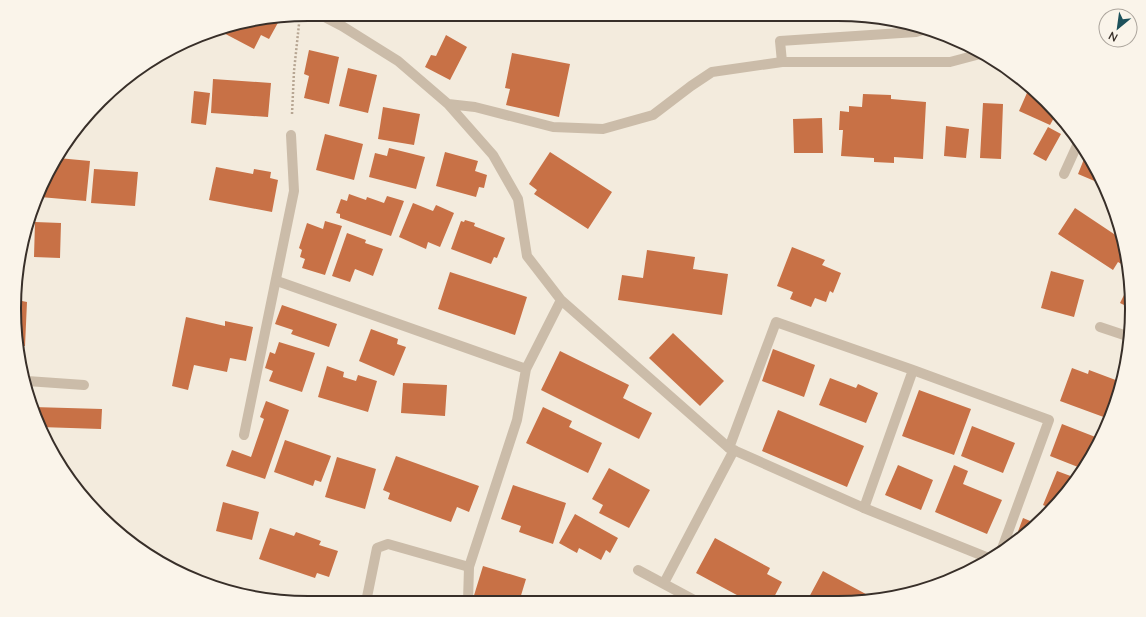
<svg xmlns="http://www.w3.org/2000/svg" width="1146" height="617" viewBox="0 0 1146 617" font-family="Lato,sans-serif">
<style>
.building{fill:#c87146}
.lines{fill:none;stroke-linecap:round;stroke-linejoin:round}
.path{stroke:#b7a693;stroke-width:2.5;stroke-dasharray:2 2;stroke-linecap:butt}
.service{stroke:#cbbca9;stroke-width:10}
.minor{stroke:#cbbca9;stroke-width:10}
.rim{fill:none;stroke:#382f29;stroke-width:2}
</style>
<rect width="100%" height="100%" fill="#f3ebdd"/>
<!-- building -->
<path class="building" d="M 280,19 L 269,39 L 261,35 L 254,49 L 216,29 Z
M 446,35 L 467,47 L 450,80 L 425,67 L 431,55 L 436,56 Z
M 309,50 L 339,57 L 329,104 L 304,98 L 309,76 L 304,74 Z
M 512,53 L 570,64 L 559,117 L 506,105 L 510,89 L 505,88 Z
M 348,68 L 377,75 L 368,113 L 339,106 Z
M 213,79 L 271,83 L 268,117 L 211,113 Z
M 1030,86 L 1032,87 L 1061,118 L 1055,116 L 1050,125 L 1019,111 Z
M 194,91 L 210,93 L 206,125 L 191,123 Z
M 863,94 L 891,95 L 891,99 L 926,102 L 923,159 L 894,157 L 894,163 L 874,162 L 874,158 L 841,156 L 843,130 L 839,130 L 840,111 L 849,112 L 849,106 L 862,107 Z
M 983,103 L 1003,104 L 1001,159 L 980,158 Z
M 383,107 L 420,114 L 414,145 L 378,139 Z
M 822,118 L 823,153 L 794,153 L 793,119 Z
M 946,126 L 969,129 L 966,158 L 944,156 Z
M 1048,127 L 1061,134 L 1046,161 L 1033,154 Z
M 325,134 L 363,144 L 354,180 L 316,170 Z
M 389,148 L 425,157 L 416,189 L 369,177 L 375,153 L 387,156 Z
M 445,152 L 478,161 L 475,171 L 487,175 L 484,188 L 479,187 L 476,197 L 436,186 Z
M 550,152 L 612,192 L 588,229 L 534,194 L 537,190 L 529,184 Z
M 1086,154 L 1102,178 L 1104,185 L 1078,174 Z
M 58,158 L 90,161 L 86,201 L 40,197 Z
M 216,167 L 253,174 L 254,169 L 271,172 L 270,178 L 278,180 L 272,212 L 209,200 Z
M 94,169 L 138,172 L 135,206 L 91,203 Z
M 349,194 L 366,200 L 367,197 L 384,203 L 387,196 L 404,201 L 391,236 L 340,218 L 340,214 L 336,213 L 341,199 L 347,201 Z
M 413,203 L 433,211 L 436,205 L 454,213 L 440,247 L 428,242 L 426,249 L 399,237 Z
M 1075,208 L 1123,240 L 1126,259 L 1123,265 L 1118,262 L 1113,270 L 1058,234 Z
M 465,220 L 475,223 L 474,226 L 505,238 L 497,258 L 494,257 L 491,264 L 451,249 L 461,221 L 464,222 Z
M 325,221 L 342,226 L 325,275 L 302,268 L 305,259 L 300,257 L 302,250 L 299,248 L 307,223 L 323,229 Z
M 35,222 L 61,223 L 60,258 L 34,257 Z
M 347,233 L 366,240 L 365,243 L 383,249 L 373,276 L 355,269 L 350,282 L 332,276 Z
M 792,247 L 825,260 L 822,265 L 841,273 L 833,293 L 830,291 L 826,302 L 815,298 L 811,307 L 790,299 L 793,292 L 777,286 Z
M 647,250 L 695,257 L 693,269 L 728,274 L 722,315 L 618,300 L 622,275 L 643,278 Z
M 1051,271 L 1084,280 L 1074,317 L 1041,308 Z
M 450,272 L 527,297 L 515,335 L 438,309 Z
M 1130,283 L 1131,289 L 1131,312 L 1125,309 L 1126,306 L 1120,303 Z
M 18,297 L 22,297 L 22,301 L 27,302 L 25,346 L 19,346 L 15,328 Z
M 282,305 L 337,324 L 329,347 L 291,334 L 293,330 L 275,324 Z
M 186,317 L 225,326 L 225,321 L 253,327 L 246,361 L 230,358 L 227,372 L 194,365 L 188,390 L 172,386 Z
M 371,329 L 398,339 L 397,344 L 406,347 L 394,376 L 359,361 Z
M 673,333 L 724,381 L 700,406 L 649,358 Z
M 279,342 L 315,353 L 302,392 L 269,381 L 273,371 L 265,368 L 270,352 L 275,354 Z
M 773,349 L 815,365 L 804,397 L 762,381 Z
M 560,351 L 629,385 L 623,398 L 652,413 L 639,439 L 541,390 Z
M 327,366 L 344,372 L 343,377 L 356,381 L 358,375 L 377,381 L 368,412 L 318,397 Z
M 1072,368 L 1088,374 L 1089,370 L 1121,382 L 1116,403 L 1109,419 L 1060,401 Z
M 830,378 L 856,388 L 858,384 L 878,393 L 866,423 L 819,405 Z
M 403,383 L 447,385 L 445,416 L 401,413 Z
M 919,390 L 971,409 L 954,455 L 902,436 Z
M 266,401 L 289,410 L 265,479 L 226,466 L 232,450 L 251,457 L 264,419 L 260,417 Z
M 33,407 L 102,409 L 101,429 L 40,427 L 37,421 Z
M 543,407 L 572,421 L 569,427 L 602,443 L 588,473 L 526,443 Z
M 778,410 L 864,446 L 847,487 L 762,451 Z
M 1062,424 L 1098,438 L 1091,458 L 1083,469 L 1050,456 Z
M 972,426 L 1015,443 L 1003,473 L 961,456 Z
M 285,440 L 331,456 L 321,482 L 315,480 L 313,486 L 274,472 Z
M 396,456 L 479,486 L 469,512 L 457,507 L 451,522 L 388,499 L 390,493 L 383,490 Z
M 337,457 L 376,469 L 365,509 L 325,497 Z
M 898,465 L 933,480 L 921,510 L 885,495 Z
M 954,465 L 968,471 L 963,484 L 1002,500 L 987,534 L 935,512 Z
M 609,468 L 650,490 L 629,528 L 599,513 L 603,505 L 592,499 Z
M 1057,471 L 1076,478 L 1059,503 L 1052,509 L 1043,505 Z
M 513,485 L 566,503 L 553,544 L 519,532 L 521,526 L 501,519 Z
M 223,502 L 259,512 L 252,540 L 216,531 Z
M 575,514 L 618,538 L 610,553 L 606,550 L 601,560 L 579,548 L 577,553 L 559,543 Z
M 1023,518 L 1035,523 L 1014,542 Z
M 270,528 L 294,536 L 296,532 L 321,541 L 319,545 L 338,551 L 329,577 L 317,573 L 315,578 L 259,559 Z
M 715,538 L 770,568 L 767,574 L 782,582 L 772,601 L 748,601 L 696,573 Z
M 483,566 L 526,579 L 519,602 L 472,602 Z
M 823,571 L 877,600 L 807,601 Z"/>
<g class="lines">
<!-- path -->
<path class="path" d="M 292,114 L 294,71 L 299,24"/>
<!-- service -->
<path class="service" d="M 782,62 L 780,41 L 916,32 L 926,29
M 1064,174 L 1079,141
M 1100,327 L 1130,337
M 27,381 L 84,385
M 244,435 L 294,191 L 291,135
M 729,448 L 776,322 L 913,370 L 1049,420 L 1000,554
M 864,508 L 913,370
M 638,570 L 694,600
M 664,583 L 734,450
M 366,602 L 377,548 L 388,544 L 469,567"/>
<!-- minor -->
<path class="minor" d="M 319,14 L 342,26 L 398,61 L 448,104 L 493,155 L 518,199 L 527,256 L 561,300 L 729,448 L 864,508 L 991,559
M 448,104 L 475,107 L 553,127 L 603,129 L 653,115 L 691,86 L 712,72 L 782,62 L 950,62 L 984,53
M 277,281 L 526,369
M 468,602 L 469,567 L 517,420 L 526,369 L 561,300"/>
</g>
<!-- crop -->
<path d="M0 0H1146V617H0ZM308 21H838A287 287 0 0 1 1125 308V309A287 287 0 0 1 838 596H308A287 287 0 0 1 21 309V308A287 287 0 0 1 308 21Z" fill="#faf4ea" fill-rule="evenodd"/>
<path class="rim" d="M308 21H838A287 287 0 0 1 1125 308V309A287 287 0 0 1 838 596H308A287 287 0 0 1 21 309V308A287 287 0 0 1 308 21Z"/>
<!-- north arrow -->
<g transform="translate(1118 28) rotate(209)"><circle r="19" fill="#faf4ea" stroke="#aca59d"/>
<path d="M0-3L7 15L0 10L-7 15Z" fill="#1d515b"/>
<text y="-6" font-size="11" font-weight="bold" text-anchor="middle" fill="#382f29">N</text>
</g>
</svg>
